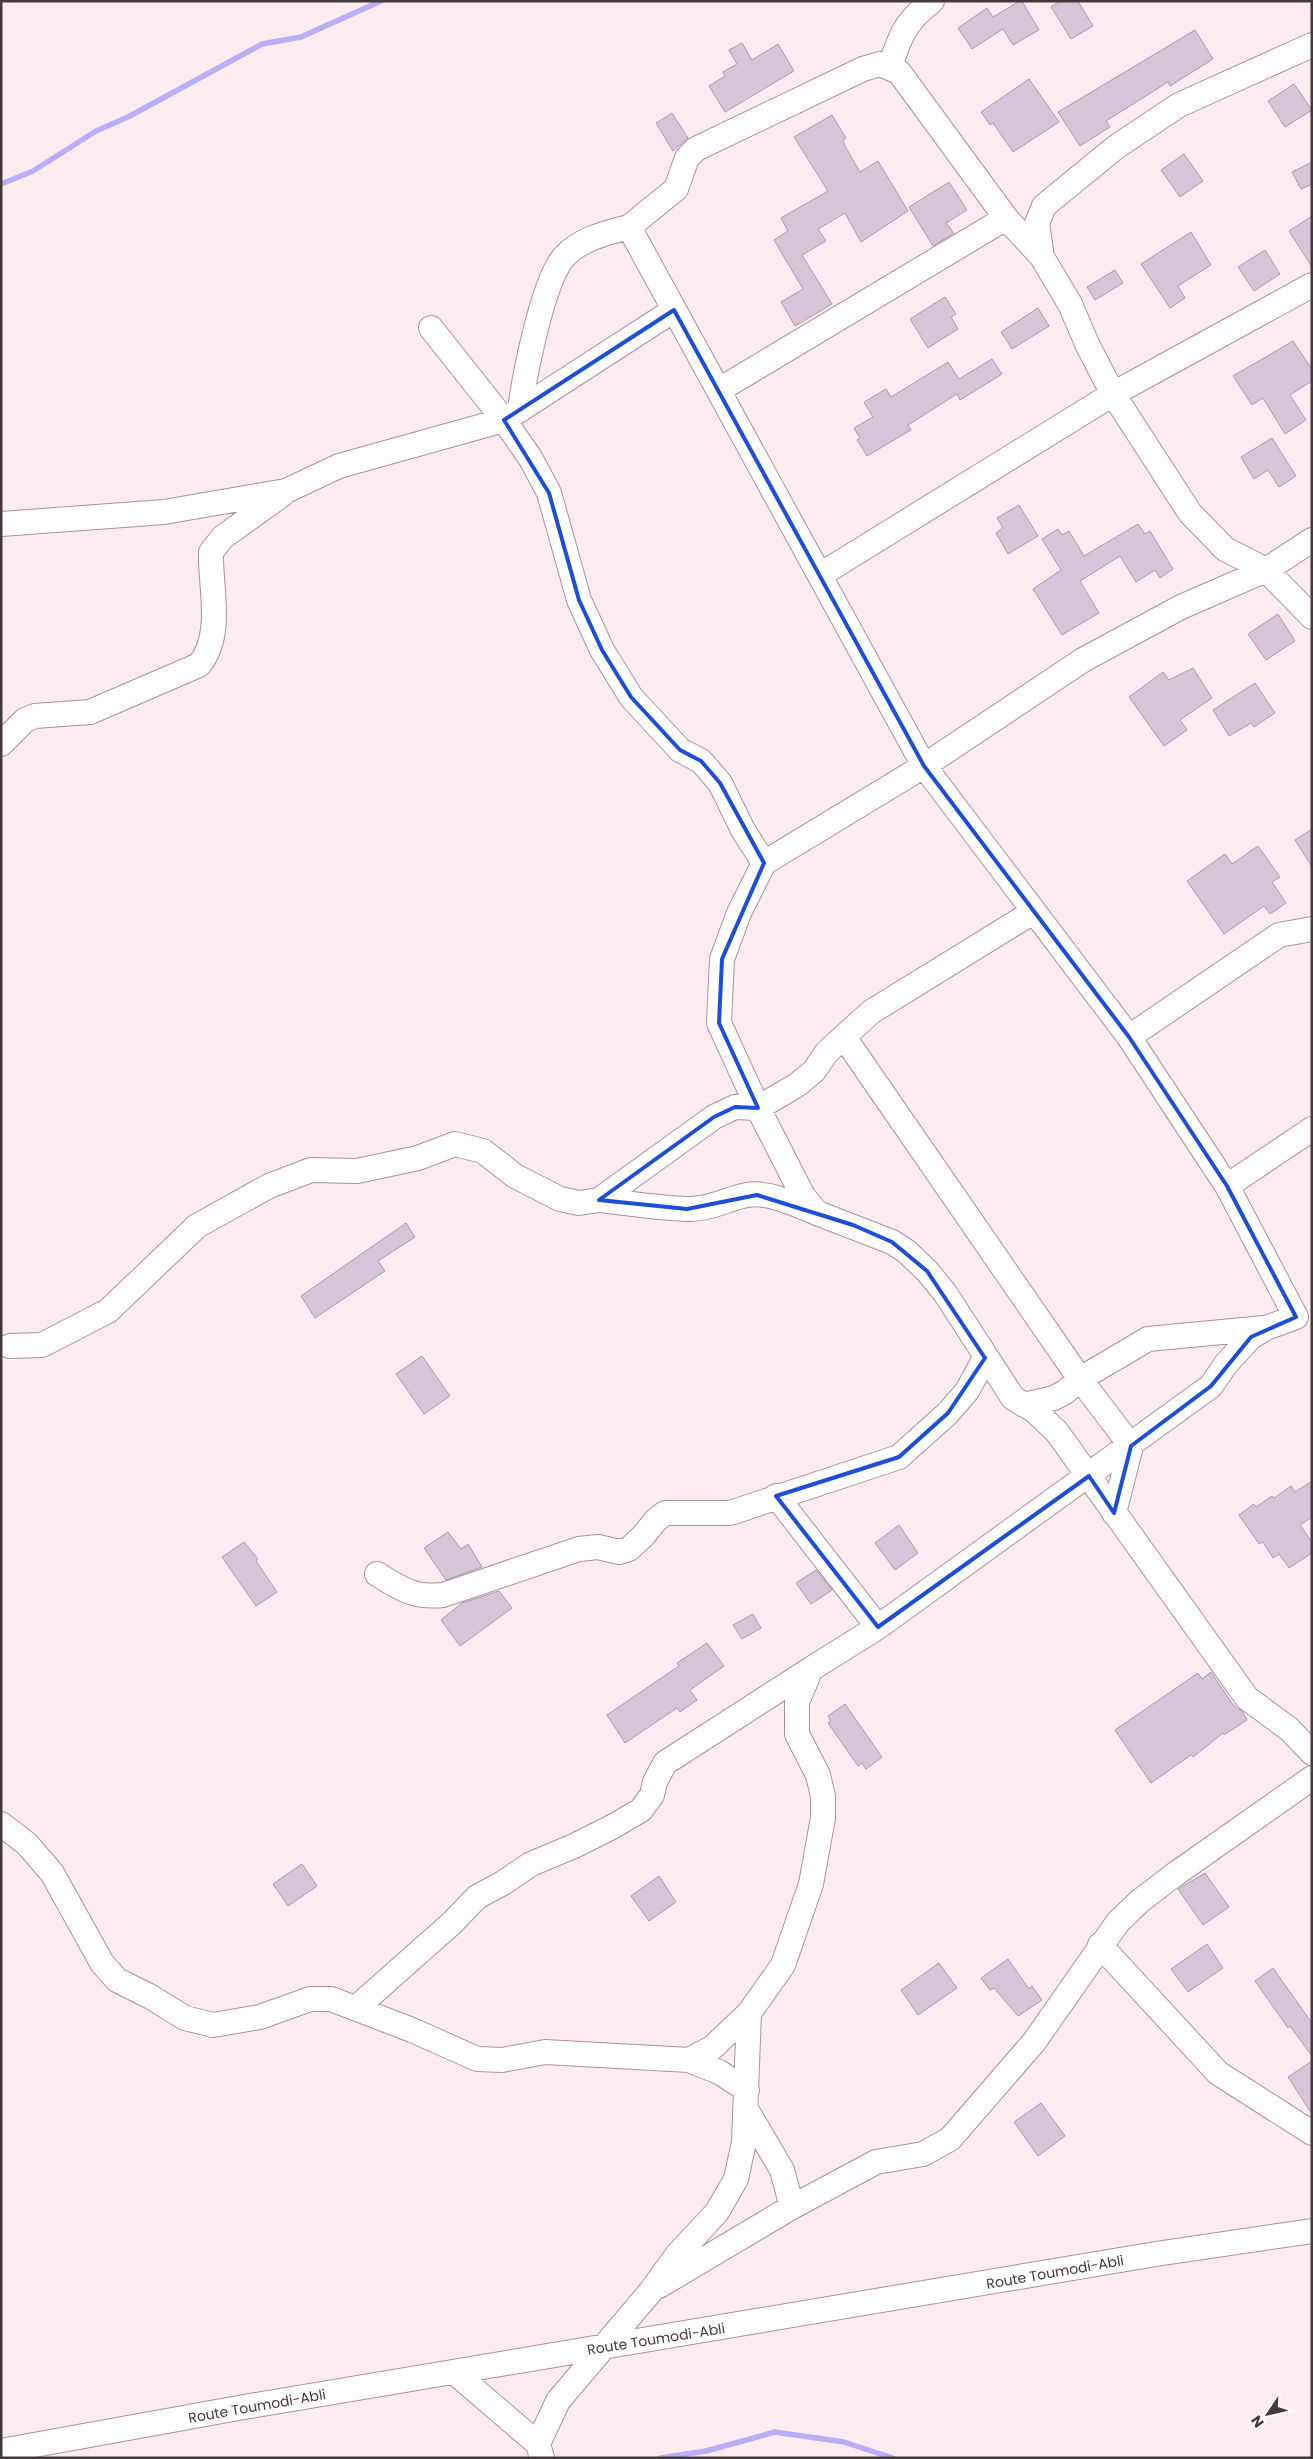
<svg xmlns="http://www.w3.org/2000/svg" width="1313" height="2459" viewBox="0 0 1313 2459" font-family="Poppins,sans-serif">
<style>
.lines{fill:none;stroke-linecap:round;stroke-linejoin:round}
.stream{stroke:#b9aef8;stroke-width:5.5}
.building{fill:#d7c4d9;stroke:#ab99ad}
.minor-casing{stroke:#ac919b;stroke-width:26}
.minor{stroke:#fff;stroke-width:24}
.marked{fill:none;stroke:#1d4ed8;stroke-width:4;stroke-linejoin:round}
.labels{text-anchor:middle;stroke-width:4;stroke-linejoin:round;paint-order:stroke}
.street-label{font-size:14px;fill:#44393d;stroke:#fefefe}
</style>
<rect width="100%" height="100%" fill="#feecf2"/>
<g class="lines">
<!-- stream -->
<path class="stream" d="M 1,184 L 33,171 L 96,131 L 128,117 L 262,44 L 301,37 L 381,1
M 660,2458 L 706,2451 L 775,2432 L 844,2442 L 893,2458"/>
</g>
<!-- building -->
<path class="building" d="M 1020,1 L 1022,1 L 1039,30 L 1013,45 L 1003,29 L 972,49 L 958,28 L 987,8 L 993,17 Z
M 1060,1 L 1078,1 L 1093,26 L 1071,39 L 1051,7 Z
M 1195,30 L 1213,59 L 1170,86 L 1168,82 L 1106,121 L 1110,127 L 1080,146 L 1058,112 Z
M 742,43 L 752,60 L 778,44 L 794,71 L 725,112 L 709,86 L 725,76 L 723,72 L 737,64 L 729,50 Z
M 1029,79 L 1059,122 L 1013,152 L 993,123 L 990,125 L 981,112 Z
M 1294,84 L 1312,110 L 1285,127 L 1268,101 Z
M 672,113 L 688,138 L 673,151 L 656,123 Z
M 832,115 L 846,138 L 843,140 L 845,146 L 860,172 L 878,161 L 908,211 L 861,242 L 845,213 L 818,229 L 826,241 L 802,255 L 832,304 L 795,326 L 781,302 L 803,289 L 774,240 L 788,231 L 781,218 L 828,191 L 794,137 Z
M 1184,154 L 1203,181 L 1180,197 L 1161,170 Z
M 1312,162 L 1312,184 L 1301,189 L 1292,172 Z
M 949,182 L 967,210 L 946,223 L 954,233 L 933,246 L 909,207 Z
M 1312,216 L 1312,267 L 1289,231 Z
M 1191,232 L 1211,265 L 1178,286 L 1185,298 L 1170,308 L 1141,264 Z
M 1265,250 L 1280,274 L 1254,291 L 1238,267 Z
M 1115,270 L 1123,283 L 1095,300 L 1087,287 Z
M 945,297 L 956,314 L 951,317 L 958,329 L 928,348 L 910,319 Z
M 1038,308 L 1049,326 L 1012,349 L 1001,332 Z
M 1293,341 L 1312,369 L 1312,381 L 1290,395 L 1306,420 L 1285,434 L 1263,398 L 1252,405 L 1233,376 Z
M 992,359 L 1002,374 L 960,400 L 957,394 L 908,425 L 911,430 L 867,456 L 857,440 L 860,438 L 854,428 L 873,417 L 864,402 L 886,389 L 891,397 L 948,362 L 959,379 Z
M 1272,438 L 1296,476 L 1279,487 L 1268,470 L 1254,479 L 1241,457 Z
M 1019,505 L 1038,536 L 1008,554 L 996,533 L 1003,528 L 997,518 Z
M 1138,524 L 1145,534 L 1150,531 L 1173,569 L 1160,578 L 1155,570 L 1136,582 L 1120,556 L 1080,581 L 1099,613 L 1062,635 L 1033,589 L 1061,570 L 1042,539 L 1058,529 L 1062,535 L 1069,531 L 1084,556 Z
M 1278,614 L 1295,641 L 1266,660 L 1248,634 Z
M 1193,668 L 1212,698 L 1180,720 L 1187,730 L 1164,746 L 1129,697 L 1163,672 L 1169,680 Z
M 1255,683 L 1275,713 L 1254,727 L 1251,723 L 1229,736 L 1213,710 Z
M 1312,829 L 1312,867 L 1295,840 Z
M 1258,846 L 1280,877 L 1272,882 L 1286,903 L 1270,914 L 1264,906 L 1224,934 L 1187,881 L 1225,854 L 1232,864 Z
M 406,1223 L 415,1237 L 378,1261 L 385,1271 L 315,1318 L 301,1296 Z
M 422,1356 L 450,1396 L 424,1414 L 396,1374 Z
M 1312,1481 L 1312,1517 L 1300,1525 L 1312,1542 L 1312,1553 L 1289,1568 L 1279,1554 L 1273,1558 L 1263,1542 L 1259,1544 L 1239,1515 L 1254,1504 L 1256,1507 L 1272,1496 L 1274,1498 L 1291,1486 L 1295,1492 Z
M 899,1525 L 918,1553 L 895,1570 L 875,1543 Z
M 448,1532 L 461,1549 L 468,1544 L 482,1567 L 446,1580 L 424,1548 Z
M 244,1542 L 258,1559 L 256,1561 L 277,1592 L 256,1606 L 222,1557 Z
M 816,1570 L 832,1590 L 811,1604 L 796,1583 Z
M 499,1591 L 512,1608 L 460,1646 L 441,1620 L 462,1603 Z
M 753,1614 L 761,1628 L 742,1639 L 733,1625 Z
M 707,1643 L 724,1666 L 690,1690 L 697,1700 L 680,1712 L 677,1708 L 625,1743 L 607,1715 L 679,1666 L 677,1663 Z
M 1211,1672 L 1234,1706 L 1242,1711 L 1247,1720 L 1224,1735 L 1223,1733 L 1193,1757 L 1191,1755 L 1151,1783 L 1115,1730 L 1198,1673 L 1202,1679 Z
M 845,1704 L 882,1757 L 866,1769 L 862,1763 L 858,1766 L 828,1723 L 831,1721 L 828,1716 Z
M 302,1864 L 317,1886 L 288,1906 L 273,1884 Z
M 1205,1873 L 1229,1907 L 1203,1925 L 1178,1889 Z
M 659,1876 L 676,1902 L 649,1921 L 631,1896 Z
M 1207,1944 L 1223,1968 L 1188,1992 L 1171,1969 Z
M 1008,1959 L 1029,1989 L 1032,1986 L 1042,2000 L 1018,2016 L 994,1988 L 990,1990 L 981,1978 Z
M 939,1963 L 957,1988 L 918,2015 L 901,1990 Z
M 1273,1968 L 1312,2023 L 1312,2056 L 1290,2026 L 1288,2028 L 1255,1981 Z
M 1312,2061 L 1312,2114 L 1288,2077 Z
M 1041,2103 L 1065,2136 L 1038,2156 L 1014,2122 Z"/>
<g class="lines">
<!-- minor casing -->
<g class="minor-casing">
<path id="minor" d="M 890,67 C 900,36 905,22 932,1
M 1042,257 L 1037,223 L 1044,206 L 1116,147 L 1179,105 L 1312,45
M 1312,285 L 1113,394 L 1190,513 L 1225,549 L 1266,570 L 1312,617
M 431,328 L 504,420 L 531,459 L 549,493 L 579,600 L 602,650 L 631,697 L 680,750 L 701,761 L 720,783 L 743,830 L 764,863
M 719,390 L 1006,218
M 520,410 C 524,377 543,280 564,257 C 580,239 606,233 629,227
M 1,524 L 164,512 L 286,491 L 339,466 L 504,420 L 674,310
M 820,575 L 1113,394 L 1088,346 L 1070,304 L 1042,257 L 1006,218 L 899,72 L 880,64 L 863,69 L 696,149 L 687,158 L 676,189 L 629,227 L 924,766 L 1083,660 L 1181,607 L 1266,570 L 1312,540
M 1,744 L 25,720 L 35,716 L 90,712 L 199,665 C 224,635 210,588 211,552 L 223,537 L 283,494
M 844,1037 L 1080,1379 L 1131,1446 L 1114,1513
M 1129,1037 L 1279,935 L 1312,929
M 1227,1186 L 1312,1129
M 599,1200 C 628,1203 658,1208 687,1209 C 708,1210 727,1199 747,1195 C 768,1191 797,1205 817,1213
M 10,1346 L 42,1345 L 108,1311 L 197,1226 L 269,1186 L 311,1170 L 357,1171 L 418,1158 L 455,1144 L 483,1151 L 515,1176 L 560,1199 L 579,1203 L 599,1200 L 714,1117 L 735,1107 L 758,1108 L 797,1085 L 814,1071 L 827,1052 L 871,1012 L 1033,912
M 1024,1405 L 1054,1398 L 1065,1392 L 1080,1379 L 1148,1339 L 1264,1328
M 776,1496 L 878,1627
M 377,1574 C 401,1589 414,1598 443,1595 L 579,1549 L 598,1547 L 619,1552 L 629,1549 L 643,1536 L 656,1520 L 665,1513 L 730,1513 L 899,1457 L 948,1413 L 967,1391 L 985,1358
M 1,1824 L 27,1844 L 52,1873 L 102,1963 L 117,1980 L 151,1997 L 185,2018 L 213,2025 L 260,2017 L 310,1999 L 331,1999 L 412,2030 L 477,2059 L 502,2060 L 545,2052 L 689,2060 L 712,2048 L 749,2013
M 1100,1945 L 1218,2073 L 1312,2133
M 356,2008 L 452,1923 L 477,1897 L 503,1883 L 531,1864 L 574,1846 L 612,1827 L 641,1810 L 652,1795 L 655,1782 L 665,1763 L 811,1669
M 689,2060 L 719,2072 L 747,2090
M 746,2109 L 782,2170 L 792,2207
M 659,2286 L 792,2207 L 876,2162 L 923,2154 L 950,2139 L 1034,2042 L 1118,1922 L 1140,1901 L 1174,1875 L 1312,1778
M 454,2372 L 538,2444
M 1,2451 L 244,2407 L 1156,2254 L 1312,2231
M 542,2458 L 538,2444 L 558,2401 L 651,2291 L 677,2255 L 717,2212 L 736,2179 L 744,2142 L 749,2013 L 783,1965 L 811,1884 L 823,1818 L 823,1796 L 818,1775 L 797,1734 L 797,1702 L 811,1669 L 878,1627 L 1211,1386 L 1226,1364 L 1251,1337 L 1266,1328 L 1296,1317 L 1227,1186 L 1129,1037 L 924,766 L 764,863 L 739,913 L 722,959 L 719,1023 L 758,1108 L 803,1196 L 817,1213 L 892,1242 L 906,1251 L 927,1271 L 945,1293 L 1013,1398 L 1035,1411 L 1057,1432 L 1247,1698 L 1289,1729 L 1312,1753"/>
</g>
<!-- minor -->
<use href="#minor" class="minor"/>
</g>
<!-- marked area -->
<path class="marked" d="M 674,310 L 924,766 L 1129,1037 L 1227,1186 L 1296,1317 L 1251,1337 L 1211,1386 L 1131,1446 L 1114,1513 L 1089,1476 L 878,1627 L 776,1496 L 899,1457 L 948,1413 L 985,1358 L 927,1271 L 892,1242 L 853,1225 L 757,1195 L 687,1209 L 599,1200 L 714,1117 L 735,1107 L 758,1108 L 719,1023 L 722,959 L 764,863 L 720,783 L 701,761 L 680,750 L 631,697 L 602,650 L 579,600 L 549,493 L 504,420 Z"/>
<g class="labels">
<!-- street labels -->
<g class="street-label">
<text transform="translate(1055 2272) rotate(-10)" y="5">Route Toumodi-Abli</text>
<text transform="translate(656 2339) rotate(-9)" y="5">Route Toumodi-Abli</text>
<text transform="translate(257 2406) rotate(-10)" y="5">Route Toumodi-Abli</text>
</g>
</g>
<!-- border -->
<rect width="1313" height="2459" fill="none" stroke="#44393d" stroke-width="5"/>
<!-- north arrow -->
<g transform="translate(1268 2414) rotate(235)" stroke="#fefefe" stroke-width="4" paint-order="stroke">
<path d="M0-4L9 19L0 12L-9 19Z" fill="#44393d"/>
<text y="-8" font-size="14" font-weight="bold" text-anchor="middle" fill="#44393d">N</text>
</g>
</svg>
